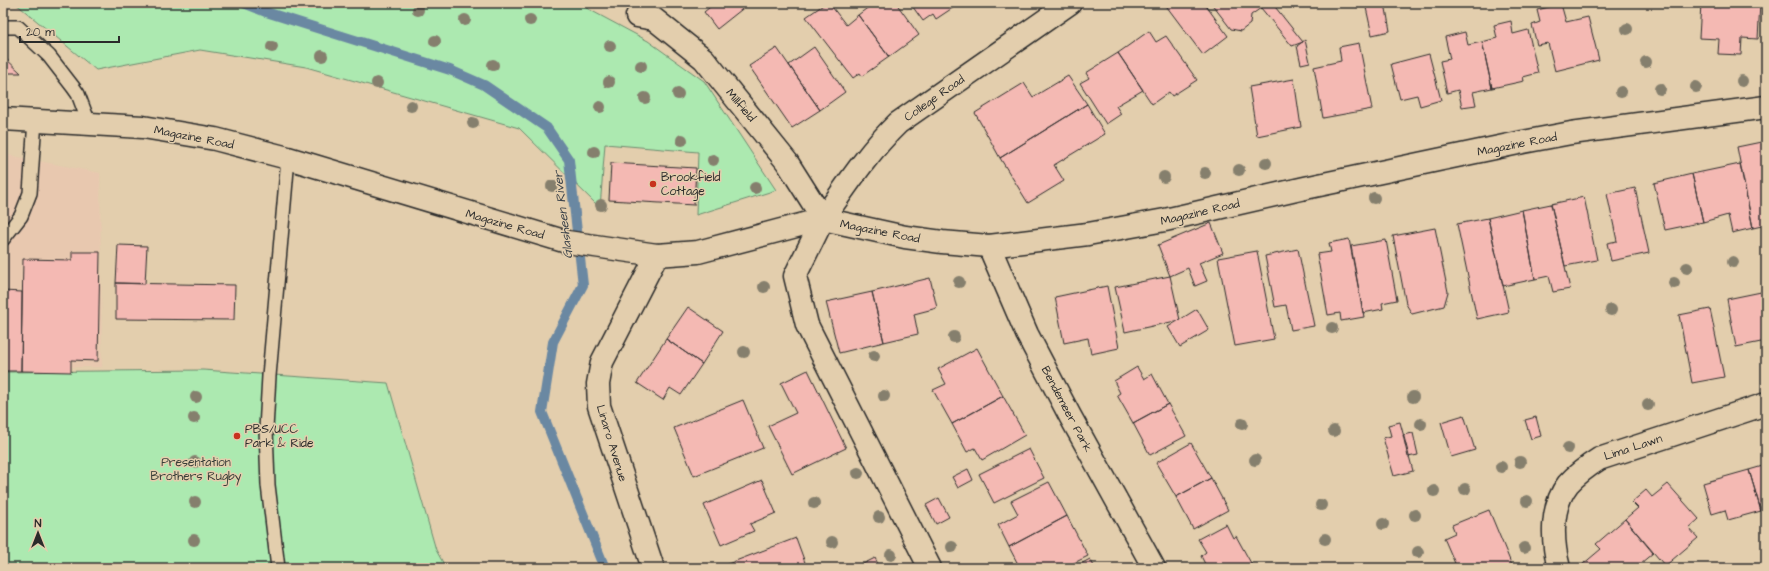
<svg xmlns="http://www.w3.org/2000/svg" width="1769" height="571" viewBox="0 0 1769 571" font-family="'Architects Daughter',sans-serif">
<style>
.built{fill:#e8c8af}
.green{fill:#ace9b0;stroke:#6c8a6e}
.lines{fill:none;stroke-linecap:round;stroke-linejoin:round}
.stream{stroke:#6b88a2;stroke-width:10}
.building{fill:#f4b9b3;stroke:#2b2b2b}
.lane-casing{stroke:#2b2b2b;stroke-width:16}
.street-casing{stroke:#2b2b2b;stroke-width:25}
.secondary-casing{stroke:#2b2b2b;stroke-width:25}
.lane{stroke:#e3cead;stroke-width:13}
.street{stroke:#e3cead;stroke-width:22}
.secondary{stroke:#e3cead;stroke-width:22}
.tree{fill:#857f6d}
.poi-dot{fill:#c8321e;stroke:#e3cead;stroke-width:1.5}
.labels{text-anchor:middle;stroke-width:3;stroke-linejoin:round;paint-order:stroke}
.street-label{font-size:12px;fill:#2b2b2b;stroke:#e3cead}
.poi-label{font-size:12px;fill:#2b2b2b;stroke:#e3cead;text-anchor:start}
.park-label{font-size:12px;fill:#383e38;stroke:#e3cead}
.water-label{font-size:13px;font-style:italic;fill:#3b4249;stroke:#e3cead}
</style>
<rect width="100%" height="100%" fill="#e3cead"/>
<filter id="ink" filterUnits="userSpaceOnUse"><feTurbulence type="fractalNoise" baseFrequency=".025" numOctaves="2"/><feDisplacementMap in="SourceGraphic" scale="8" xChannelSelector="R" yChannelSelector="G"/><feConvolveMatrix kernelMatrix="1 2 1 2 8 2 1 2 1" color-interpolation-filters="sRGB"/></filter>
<g filter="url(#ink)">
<!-- built -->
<path class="built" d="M 3,154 L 100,173 L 102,367 L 3,367 Z"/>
<!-- green -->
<path class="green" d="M 15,3 L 577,3 L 648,41 L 704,81 L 776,190 L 696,215 L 698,152 L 605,144 L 600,208 L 519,128 L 306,67 L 200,50 L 96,70 Z
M 203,370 L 388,383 L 436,550 L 446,568 L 3,568 L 3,372 Z"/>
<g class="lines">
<!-- stream -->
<path class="stream" d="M 244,3 L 266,12 L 450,70 L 484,85 L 547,128 L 569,160 L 583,285 L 553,342 L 542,412 L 605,568"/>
</g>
<!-- building -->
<path class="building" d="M 715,3 L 744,3 L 746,6 L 717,29 L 704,12 Z
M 826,3 L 829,3 L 846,25 L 858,15 L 889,57 L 862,76 L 860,73 L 853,78 L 806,17 Z
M 874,3 L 896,3 L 919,35 L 889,57 L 858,15 Z
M 910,3 L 960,3 L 936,19 L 933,14 L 923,21 Z
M 1164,3 L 1204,3 L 1228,36 L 1203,55 Z
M 1211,3 L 1272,3 L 1303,42 L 1292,46 L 1261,8 L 1251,15 L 1250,24 L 1241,31 L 1231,29 Z
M 1365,3 L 1385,3 L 1390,31 L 1372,35 Z
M 1701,3 L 1760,3 L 1758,39 L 1742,38 L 1741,55 L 1718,54 L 1719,39 L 1699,38 Z
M 1561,4 L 1566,22 L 1588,17 L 1599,60 L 1555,71 L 1548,43 L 1537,45 L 1532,25 L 1540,22 L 1537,10 Z
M 1511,21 L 1513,34 L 1528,30 L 1538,73 L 1523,77 L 1524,81 L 1492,88 L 1482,42 L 1497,38 L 1494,25 Z
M 1149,31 L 1156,42 L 1166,36 L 1197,80 L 1172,96 L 1169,92 L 1152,104 L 1118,53 Z
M 1465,32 L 1468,45 L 1482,42 L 1492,88 L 1473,92 L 1476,105 L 1462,107 L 1458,90 L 1447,93 L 1440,61 L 1450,59 L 1445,37 Z
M 1305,40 L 1310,62 L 1301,64 L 1297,46 Z
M 1359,43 L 1372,109 L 1323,118 L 1314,67 L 1341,61 L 1339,47 Z
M 814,47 L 845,92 L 820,110 L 789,65 Z
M 777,48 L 820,110 L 792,128 L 749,66 Z
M 1118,53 L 1143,90 L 1116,106 L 1121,114 L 1106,124 L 1080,83 L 1089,78 L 1086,73 Z
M 1429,54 L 1441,100 L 1420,106 L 1417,95 L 1400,99 L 1391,64 Z
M 3,56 L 21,73 L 3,73 Z
M 1068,76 L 1087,104 L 1000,158 L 975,113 L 1024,83 L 1033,97 Z
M 1294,79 L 1301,127 L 1257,136 L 1249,87 Z
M 1087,104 L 1105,134 L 1054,165 L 1064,181 L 1028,203 L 1000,158 Z
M 1766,141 L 1766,225 L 1753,228 L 1737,147 Z
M 611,163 L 696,168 L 694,205 L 609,200 Z
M 1740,164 L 1753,228 L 1732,233 L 1728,215 L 1703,222 L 1692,174 Z
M 1692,174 L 1703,222 L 1665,230 L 1654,183 Z
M 1635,188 L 1649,253 L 1611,261 L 1607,243 L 1617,241 L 1607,194 Z
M 1584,197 L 1597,260 L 1565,266 L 1551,204 Z
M 1551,204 L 1570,289 L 1553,292 L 1549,276 L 1535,279 L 1522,210 Z
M 1522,210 L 1535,279 L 1503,286 L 1488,218 Z
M 1488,218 L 1509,312 L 1477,319 L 1457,224 Z
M 1211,223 L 1223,253 L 1199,263 L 1207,281 L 1195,286 L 1188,268 L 1170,276 L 1158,245 Z
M 1435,228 L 1448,292 L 1444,306 L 1412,314 L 1406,304 L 1393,236 Z
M 1349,239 L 1364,317 L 1341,321 L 1340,313 L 1328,315 L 1317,254 L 1331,252 L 1329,243 Z
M 1386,240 L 1397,300 L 1382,303 L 1383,309 L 1363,313 L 1351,246 Z
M 118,245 L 147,246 L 145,284 L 116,283 Z
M 1298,249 L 1314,326 L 1291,330 L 1286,305 L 1275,307 L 1265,256 Z
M 1257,251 L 1274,339 L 1235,346 L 1218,258 Z
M 72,252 L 100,252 L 98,361 L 71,360 L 71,372 L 21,371 L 23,259 L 72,260 Z
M 1170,276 L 1180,320 L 1125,332 L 1115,287 Z
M 930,278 L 937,308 L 914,314 L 918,334 L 884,342 L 872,292 Z
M 116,283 L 235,285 L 234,320 L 116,319 Z
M 1107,286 L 1119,348 L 1091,354 L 1088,338 L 1064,343 L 1055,297 Z
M 3,291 L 22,292 L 21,371 L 3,371 Z
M 1766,291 L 1766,341 L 1736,347 L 1727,299 Z
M 872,292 L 884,342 L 839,353 L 826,302 Z
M 688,307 L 723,331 L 702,364 L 666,339 Z
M 1197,309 L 1209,330 L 1180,347 L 1168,327 Z
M 1710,309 L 1724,377 L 1692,383 L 1679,315 Z
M 666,339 L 702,364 L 681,395 L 670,388 L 663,400 L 637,383 Z
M 977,348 L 1003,396 L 952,424 L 933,390 L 946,384 L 938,369 Z
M 1137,367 L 1144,379 L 1152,374 L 1168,404 L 1133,423 L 1117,395 L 1120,393 L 1114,381 Z
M 808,370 L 846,448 L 792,474 L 768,426 L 796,413 L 781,383 Z
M 1003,396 L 1025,435 L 982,460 L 975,448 L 967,452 L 952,424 Z
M 743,400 L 763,448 L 694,476 L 674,428 Z
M 1168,404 L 1186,436 L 1150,455 L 1133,423 Z
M 1464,415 L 1475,450 L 1451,457 L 1441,422 Z
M 1536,417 L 1541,436 L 1531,439 L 1525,420 Z
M 1400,422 L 1413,471 L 1394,476 L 1383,438 L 1391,436 L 1388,425 Z
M 1413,433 L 1418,455 L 1408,457 L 1403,435 Z
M 1191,443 L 1211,478 L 1176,497 L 1156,463 Z
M 1029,449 L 1044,478 L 994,503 L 979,474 Z
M 1766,465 L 1766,510 L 1761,511 L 1749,470 Z
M 968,469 L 973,480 L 958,488 L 952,477 Z
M 1749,470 L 1761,511 L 1728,520 L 1725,510 L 1712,514 L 1703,483 Z
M 1211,478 L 1228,510 L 1193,529 L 1176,497 Z
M 762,480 L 776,513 L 750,524 L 754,531 L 721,545 L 704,505 Z
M 1049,482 L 1067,516 L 1009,547 L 998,525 L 1018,514 L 1011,501 Z
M 1668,484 L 1699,519 L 1689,528 L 1698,538 L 1665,566 L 1625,519 L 1638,508 L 1632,502 L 1646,490 L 1652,497 Z
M 939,498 L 949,517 L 936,524 L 926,505 Z
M 1489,510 L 1513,568 L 1457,568 L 1444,538 L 1455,533 L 1452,525 Z
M 1067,516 L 1088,556 L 1064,568 L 1020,568 L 1009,547 Z
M 1625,519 L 1653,553 L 1635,568 L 1584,568 L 1582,565 L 1601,549 L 1596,544 Z
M 1226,524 L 1233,538 L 1236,536 L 1252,565 L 1246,568 L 1207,568 L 1201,556 L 1206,552 L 1198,539 Z
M 796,538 L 807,568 L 726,568 L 725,565 Z
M 875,558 L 880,568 L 855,568 Z
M 1090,559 L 1095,568 L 1073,568 Z"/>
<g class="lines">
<!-- lane casing -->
<g class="lane-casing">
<path id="lane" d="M 3,27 L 18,27 L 49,56 L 73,87 L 78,94 L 89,123
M 3,239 L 21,216 L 30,193 L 35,120
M 278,568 L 268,485 L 266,429 L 269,376 L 288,158"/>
</g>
<!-- street casing -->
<g class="street-casing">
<path id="street" d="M 637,16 L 654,19 L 704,59 L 787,162 L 823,219 L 795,276 L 807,325 L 930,568
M 989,246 L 1027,334 L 1070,416 L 1154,568
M 653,568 L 599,406 L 598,384 L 602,362 L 657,255
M 1559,568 C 1552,542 1550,507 1568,484 C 1577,474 1588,466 1599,459 L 1766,404"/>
</g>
<!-- secondary casing -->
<g class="secondary-casing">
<path id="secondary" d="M 3,119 L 143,127 L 215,139 L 288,158 L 567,242 L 657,255 L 698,252 L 823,219 L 905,237 L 942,242 L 989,246 L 1088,234 L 1165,220 L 1305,188 L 1523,142 L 1571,133 L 1766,107
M 823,219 C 846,186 869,151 898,123 L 1070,3"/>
</g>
<!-- lane -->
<use href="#lane" class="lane"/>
<!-- street -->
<use href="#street" class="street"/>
<!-- secondary -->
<use href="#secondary" class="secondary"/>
</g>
<!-- trees -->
<g class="tree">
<circle cx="418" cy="10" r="6"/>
<circle cx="465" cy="20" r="6"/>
<circle cx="530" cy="20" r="6"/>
<circle cx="1627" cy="29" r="6"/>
<circle cx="435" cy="41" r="6"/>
<circle cx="610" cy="46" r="6"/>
<circle cx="272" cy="47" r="6"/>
<circle cx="322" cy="56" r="6"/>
<circle cx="1646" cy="62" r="6"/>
<circle cx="493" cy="65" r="6"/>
<circle cx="641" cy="66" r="6"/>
<circle cx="1742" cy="81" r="6"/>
<circle cx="609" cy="82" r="6"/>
<circle cx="377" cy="83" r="6"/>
<circle cx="1696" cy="87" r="6"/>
<circle cx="1660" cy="89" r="6"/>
<circle cx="1621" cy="92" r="6"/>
<circle cx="678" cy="94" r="6"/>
<circle cx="645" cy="98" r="6"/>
<circle cx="411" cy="106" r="6"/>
<circle cx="600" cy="107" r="6"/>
<circle cx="473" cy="123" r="6"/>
<circle cx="682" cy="140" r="6"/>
<circle cx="594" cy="152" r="6"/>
<circle cx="713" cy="160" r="6"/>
<circle cx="1266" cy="163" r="6"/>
<circle cx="1239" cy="170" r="6"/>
<circle cx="1205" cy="173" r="6"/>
<circle cx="1164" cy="177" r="6"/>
<circle cx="552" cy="186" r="6"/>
<circle cx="755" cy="188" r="6"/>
<circle cx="1374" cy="198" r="6"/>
<circle cx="601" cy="205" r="6"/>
<circle cx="1733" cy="262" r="6"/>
<circle cx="1687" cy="268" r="6"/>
<circle cx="959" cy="282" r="6"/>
<circle cx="1674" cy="283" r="6"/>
<circle cx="764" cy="287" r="6"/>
<circle cx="1611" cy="310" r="6"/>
<circle cx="1332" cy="328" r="6"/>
<circle cx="954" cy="337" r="6"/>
<circle cx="744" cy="352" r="6"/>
<circle cx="874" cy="356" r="6"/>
<circle cx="884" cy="396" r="6"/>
<circle cx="196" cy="397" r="6"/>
<circle cx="1413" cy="397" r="6"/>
<circle cx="1648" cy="405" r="6"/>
<circle cx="194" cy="418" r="6"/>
<circle cx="1242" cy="424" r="6"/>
<circle cx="1421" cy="424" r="6"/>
<circle cx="1334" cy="431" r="6"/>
<circle cx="1568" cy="448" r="6"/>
<circle cx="1255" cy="460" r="6"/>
<circle cx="195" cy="462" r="6"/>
<circle cx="1520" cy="462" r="6"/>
<circle cx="1501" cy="467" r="6"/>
<circle cx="858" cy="473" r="6"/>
<circle cx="1465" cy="489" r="6"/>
<circle cx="1434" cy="491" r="6"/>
<circle cx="1527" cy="501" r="6"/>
<circle cx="195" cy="502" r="6"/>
<circle cx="814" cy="503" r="6"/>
<circle cx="1321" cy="505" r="6"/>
<circle cx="1415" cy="515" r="6"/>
<circle cx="879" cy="517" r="6"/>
<circle cx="1383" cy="524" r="6"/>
<circle cx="1325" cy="539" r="6"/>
<circle cx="194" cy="540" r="6"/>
<circle cx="832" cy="542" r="6"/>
<circle cx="952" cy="547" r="6"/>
<circle cx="1524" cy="548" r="6"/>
<circle cx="1418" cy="552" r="6"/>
<circle cx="891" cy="555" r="6"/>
</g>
</g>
<!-- markers -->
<g class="poi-dot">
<circle cx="653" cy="184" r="4"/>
<circle cx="237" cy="436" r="4"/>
</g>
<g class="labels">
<!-- street labels -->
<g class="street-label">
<text transform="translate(934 98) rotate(-35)" y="4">College Road</text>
<text transform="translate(741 105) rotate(50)" y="4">Millfield</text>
<text transform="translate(194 137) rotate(11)" y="4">Magazine Road</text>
<text transform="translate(1517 144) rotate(-11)" y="4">Magazine Road</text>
<text transform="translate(1200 212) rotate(-13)" y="4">Magazine Road</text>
<text transform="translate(505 224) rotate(16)" y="4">Magazine Road</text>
<text transform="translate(880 231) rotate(11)" y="4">Magazine Road</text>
<text transform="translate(1067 409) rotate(62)" y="4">Bendemeer Park</text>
<text transform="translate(612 443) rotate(73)" y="4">Linaro Avenue</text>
<text transform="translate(1633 447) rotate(-18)" y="4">Lima Lawn</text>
</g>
<!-- poi labels -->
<g class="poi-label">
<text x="661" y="181">Brookfield<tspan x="661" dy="14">Cottage</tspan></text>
<text x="245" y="433">PBS/UCC<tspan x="245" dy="14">Park &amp; Ride</tspan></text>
</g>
<!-- park labels -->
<g class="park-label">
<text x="196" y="466">Presentation<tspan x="196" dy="14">Brothers Rugby</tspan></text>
</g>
<!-- water labels -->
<g class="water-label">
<text transform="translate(562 215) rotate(-97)" y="5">Glasheen River</text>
</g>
</g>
<!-- margin -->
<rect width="1769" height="571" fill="none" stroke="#e3cead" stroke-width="16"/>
<rect x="8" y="8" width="1753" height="555" fill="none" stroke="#2b2b2b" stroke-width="1.5" filter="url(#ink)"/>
<!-- north arrow -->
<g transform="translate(38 533)" stroke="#e3cead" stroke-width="3" paint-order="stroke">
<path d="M0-3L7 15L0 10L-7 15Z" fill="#2b2b2b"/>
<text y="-6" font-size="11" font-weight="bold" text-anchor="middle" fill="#2b2b2b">N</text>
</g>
<!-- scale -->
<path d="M20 36v6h99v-6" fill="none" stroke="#2b2b2b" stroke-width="2"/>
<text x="26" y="36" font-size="12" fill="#2b2b2b" stroke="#e3cead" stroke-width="3" paint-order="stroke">20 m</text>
</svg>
